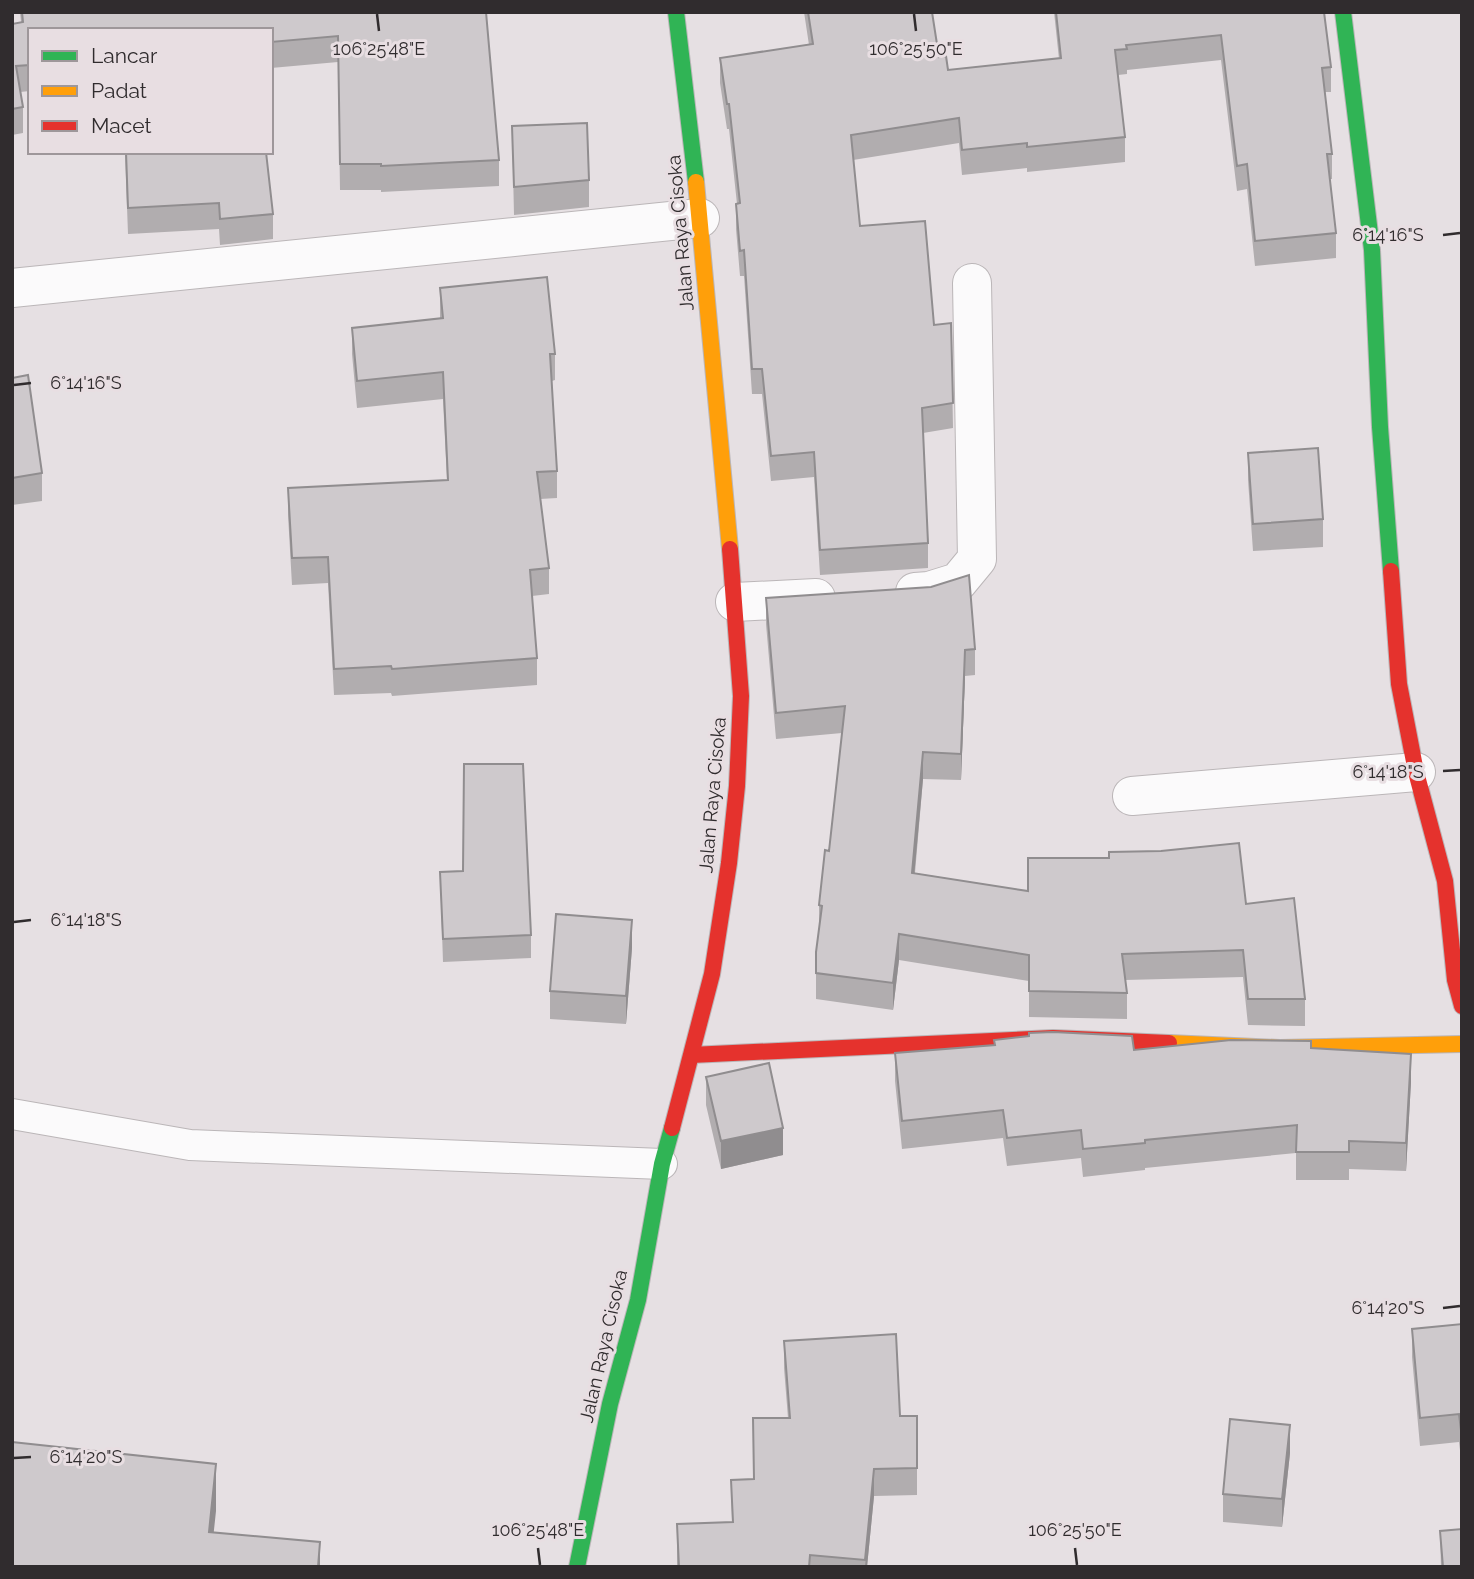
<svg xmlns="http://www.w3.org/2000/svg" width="1474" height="1579" viewBox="0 0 1474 1579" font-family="Raleway,sans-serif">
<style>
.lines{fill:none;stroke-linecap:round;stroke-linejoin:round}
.lane-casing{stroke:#bbb6b8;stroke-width:32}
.street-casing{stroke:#bbb6b8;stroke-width:40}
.fast-casing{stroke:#bbb6b8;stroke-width:18}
.slow-casing{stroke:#bbb6b8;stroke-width:18}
.jam-casing{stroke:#bbb6b8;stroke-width:18}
.lane{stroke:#fbfafb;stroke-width:30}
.street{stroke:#fbfafb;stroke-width:38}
.fast{stroke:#30b455;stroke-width:16}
.slow{stroke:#ff9f0a;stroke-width:16}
.jam{stroke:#e5322d;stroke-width:16}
.wall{fill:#b1adaf}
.shaded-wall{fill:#908d8f}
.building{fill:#cec9cc;stroke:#908d8f;stroke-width:2}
.ticks{fill:none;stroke:#302c2e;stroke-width:2.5}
.labels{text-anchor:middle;stroke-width:6;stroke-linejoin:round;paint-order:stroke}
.street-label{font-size:19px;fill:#302c2e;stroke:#e8dee2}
.ticks-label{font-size:18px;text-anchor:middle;fill:#302c2e;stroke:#e8dee2;stroke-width:6;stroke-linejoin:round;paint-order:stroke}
</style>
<rect width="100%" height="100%" fill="#e6e0e3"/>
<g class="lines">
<!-- lane casing -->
<g class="lane-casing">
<path id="lane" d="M 12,1114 L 190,1145 L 662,1164"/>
</g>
<!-- street casing -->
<g class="street-casing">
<path id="street" d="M 12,288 L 700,218
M 915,592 L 929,591 L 958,582 L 977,559 L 972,283
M 735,602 L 816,598
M 1132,796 L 1416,772"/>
</g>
<!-- fast casing -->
<g class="fast-casing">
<path id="fast" d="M 676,12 L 696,182
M 1343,12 L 1372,250 L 1380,427 L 1391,571
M 577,1567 L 610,1404 L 638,1300 L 662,1164 L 672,1128"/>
</g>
<!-- slow casing -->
<g class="slow-casing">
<path id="slow" d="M 696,182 L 730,549
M 1169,1043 L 1280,1048 L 1462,1044"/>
</g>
<!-- jam casing -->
<g class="jam-casing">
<path id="jam" d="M 1391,571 L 1399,684 L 1416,772 L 1445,881 L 1455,980 L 1462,1006
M 691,1055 L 1053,1038 L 1169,1043
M 672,1128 L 712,974 L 729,863 L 737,786 L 741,696 L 730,549"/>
</g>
<!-- lane -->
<use href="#lane" class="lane"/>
<!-- street -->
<use href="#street" class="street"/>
<!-- fast -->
<use href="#fast" class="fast"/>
<!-- slow -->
<use href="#slow" class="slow"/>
<!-- jam -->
<use href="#jam" class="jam"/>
</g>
<!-- wall -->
<path class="wall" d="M 20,12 L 486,12 L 499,160 L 499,186 L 381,192 L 381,190 L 340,190 L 338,62 L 271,68 L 271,30 L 30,30 L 30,91 L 20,92 L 23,107 L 23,133 L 12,135 L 12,24 L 21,22 Z
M 804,12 L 932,12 L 939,57 L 948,70 L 1059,59 L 1054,12 L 1324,12 L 1331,67 L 1331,92 L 1325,92 L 1332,154 L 1332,179 L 1330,179 L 1336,233 L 1336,258 L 1255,266 L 1247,189 L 1237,191 L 1221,60 L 1127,70 L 1127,74 L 1118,75 L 1125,137 L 1125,162 L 1027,172 L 1027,168 L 962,175 L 959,143 L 853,160 L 860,226 L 934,325 L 951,323 L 953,428 L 923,433 L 928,543 L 928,568 L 820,575 L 814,477 L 771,481 L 762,394 L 752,394 L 744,276 L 740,276 L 736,229 L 736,204 L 737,204 L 729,129 L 727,129 L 720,83 L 720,58 L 809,45 Z
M 512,126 L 589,180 L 589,207 L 514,215 Z
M 125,152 L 200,152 L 201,154 L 273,214 L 273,239 L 220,245 L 219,229 L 128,234 Z
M 440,288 L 555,354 L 555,380 L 552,381 L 557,471 L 557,498 L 540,499 L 549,568 L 549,594 L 532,596 L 537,658 L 537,685 L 392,696 L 391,693 L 334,695 L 328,583 L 292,585 L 288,515 L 288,488 L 447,480 L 443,399 L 357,408 L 352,354 L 352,328 L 440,318 Z
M 12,378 L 42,473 L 42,501 L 12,505 Z
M 1248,453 L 1323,519 L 1323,547 L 1253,551 L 1248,480 Z
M 766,598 L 975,649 L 975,675 L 965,676 L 961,780 L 923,779 L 915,873 L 1028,891 L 1246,904 L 1305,999 L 1305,1026 L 1248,1025 L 1243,977 L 1125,980 L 1127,993 L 1127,1019 L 1029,1017 L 1029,981 L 899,960 L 893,1010 L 816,999 L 816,952 L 819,931 L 819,905 L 829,851 L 842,733 L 776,739 L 766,624 Z
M 463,871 L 531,935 L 531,958 L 443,962 L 440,872 Z
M 632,948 L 626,1024 L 550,1019 L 550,991 Z
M 994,1040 L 1134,1050 L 1311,1048 L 1411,1082 L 1406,1171 L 1349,1169 L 1349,1180 L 1296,1180 L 1296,1153 L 1145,1168 L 1145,1170 L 1083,1177 L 1081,1158 L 1007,1166 L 1003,1138 L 902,1149 L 895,1081 L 895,1053 L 994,1045 Z
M 706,1077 L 783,1155 L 721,1169 L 706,1105 Z
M 1462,1324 L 1462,1467 L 1459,1442 L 1420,1446 L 1412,1357 L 1412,1329 Z
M 784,1341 L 900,1416 L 917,1416 L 917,1495 L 874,1496 L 867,1567 L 677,1567 L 677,1524 L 732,1522 L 731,1480 L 753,1479 L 788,1418 L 784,1368 Z
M 1290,1453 L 1282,1527 L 1223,1522 L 1223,1494 Z
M 1440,1531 L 1462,1567 L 1441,1567 Z"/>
<!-- shaded-wall -->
<path class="shaded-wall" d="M 965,650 L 965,676 L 961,780 L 961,754 Z
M 923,752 L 923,779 L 912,899 L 912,873 Z
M 632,920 L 632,948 L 626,1024 L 626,996 Z
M 899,934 L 899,960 L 893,1010 L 893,983 Z
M 1411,1054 L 1411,1082 L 1406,1171 L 1406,1143 Z
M 783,1128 L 783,1155 L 721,1169 L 721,1141 Z
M 1290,1425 L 1290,1453 L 1282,1527 L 1282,1499 Z
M 216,1464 L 216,1511 L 210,1567 L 209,1532 Z
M 874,1469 L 874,1496 L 867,1567 L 865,1567 Z
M 320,1542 L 320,1567 L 318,1567 Z"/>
<!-- building -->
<path class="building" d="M 22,12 L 486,12 L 499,160 L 381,166 L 381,164 L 340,164 L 338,36 L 271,42 L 271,30 L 30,30 L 30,65 L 16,66 L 23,107 L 12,109 L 12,24 L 23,22 Z
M 808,12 L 932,12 L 939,57 L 946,56 L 948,70 L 1061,58 L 1056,12 L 1324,12 L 1331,67 L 1322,68 L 1332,154 L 1327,154 L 1336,233 L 1255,241 L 1247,164 L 1237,166 L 1221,35 L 1126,45 L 1127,49 L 1115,50 L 1125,137 L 1027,147 L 1027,143 L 962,150 L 959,118 L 851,135 L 860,226 L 925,221 L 934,325 L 951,323 L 953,403 L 922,408 L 928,543 L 820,550 L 814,452 L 771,456 L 762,369 L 752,369 L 744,250 L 740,251 L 736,204 L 740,203 L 729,104 L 727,104 L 720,58 L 813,44 Z
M 587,123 L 589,180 L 514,187 L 512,126 Z
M 126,152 L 200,152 L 201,154 L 218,152 L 266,152 L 273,214 L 220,219 L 219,203 L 128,208 Z
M 547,277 L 555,354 L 550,354 L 557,471 L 537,472 L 549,568 L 530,570 L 537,658 L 392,669 L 391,666 L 334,669 L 328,557 L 292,558 L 288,488 L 448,480 L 443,372 L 357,381 L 352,328 L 443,318 L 440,288 Z
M 28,375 L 42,473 L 12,478 L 12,378 Z
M 1318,448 L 1323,519 L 1253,524 L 1248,453 Z
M 969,575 L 975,649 L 965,650 L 961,754 L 923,752 L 912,873 L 1028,891 L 1028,858 L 1109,858 L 1109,852 L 1161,851 L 1239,843 L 1246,904 L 1294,898 L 1305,999 L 1248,999 L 1243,950 L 1122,954 L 1127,993 L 1029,991 L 1029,955 L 899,934 L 893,983 L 816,973 L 816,952 L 822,906 L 819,905 L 825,850 L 829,851 L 845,706 L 776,713 L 766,598 L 931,587 Z
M 464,764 L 523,764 L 531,935 L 443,939 L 440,872 L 463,871 Z
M 556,914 L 632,920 L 626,996 L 550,991 Z
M 1053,1032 L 1132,1036 L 1134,1050 L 1231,1040 L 1311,1041 L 1311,1048 L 1411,1054 L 1406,1143 L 1349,1141 L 1349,1152 L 1296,1152 L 1297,1125 L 1145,1140 L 1145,1143 L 1083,1149 L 1081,1130 L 1007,1138 L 1003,1110 L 902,1121 L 895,1053 L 995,1045 L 994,1040 L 1029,1036 L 1029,1033 Z
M 769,1063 L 783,1128 L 721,1141 L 706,1077 Z
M 1462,1324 L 1462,1439 L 1459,1414 L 1420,1418 L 1412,1329 Z
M 896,1334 L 900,1416 L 917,1416 L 917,1468 L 874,1469 L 865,1560 L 810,1555 L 809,1567 L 679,1567 L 677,1524 L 733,1522 L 731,1480 L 754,1479 L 753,1418 L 790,1418 L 784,1341 Z
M 1230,1419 L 1290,1425 L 1282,1499 L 1223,1494 Z
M 12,1442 L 216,1464 L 209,1532 L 320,1542 L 318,1567 L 12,1567 Z
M 1462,1529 L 1462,1567 L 1443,1567 L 1440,1531 Z"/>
<!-- ticks -->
<path class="ticks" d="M 377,14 L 379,31M 914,14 L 916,31M 1443,235 L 1460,233M 14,385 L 31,383M 1443,771 L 1460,770M 14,922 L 31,920M 1443,1308 L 1460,1306M 14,1458 L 31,1457M 538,1548 L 540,1565M 1075,1548 L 1077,1565"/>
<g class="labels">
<!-- street labels -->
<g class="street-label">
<text transform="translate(680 233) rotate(-95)" y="7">Jalan Raya Cisoka</text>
<text transform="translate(712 795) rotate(-85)" y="7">Jalan Raya Cisoka</text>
<text transform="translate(603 1346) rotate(-77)" y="7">Jalan Raya Cisoka</text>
</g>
</g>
<g class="ticks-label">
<text x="379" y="55">106°25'48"E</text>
<text x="916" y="55">106°25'50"E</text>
<text x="1388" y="241">6°14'16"S</text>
<text x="86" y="389">6°14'16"S</text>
<text x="1388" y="778">6°14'18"S</text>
<text x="86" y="926">6°14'18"S</text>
<text x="1388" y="1314">6°14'20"S</text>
<text x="86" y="1463">6°14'20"S</text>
<text x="538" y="1536">106°25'48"E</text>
<text x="1075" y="1536">106°25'50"E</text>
</g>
<!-- border -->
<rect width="1474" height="1579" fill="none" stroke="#302c2e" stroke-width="28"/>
<!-- legend -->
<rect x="28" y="28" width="245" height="126" fill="#e8dee2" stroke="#9e979a" stroke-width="2"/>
<rect x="42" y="51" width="35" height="10" fill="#30b455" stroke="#9e979a" stroke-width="2"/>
<text x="91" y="63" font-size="21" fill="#302c2e">Lancar</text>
<rect x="42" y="86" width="35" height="10" fill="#ff9f0a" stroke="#9e979a" stroke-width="2"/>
<text x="91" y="98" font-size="21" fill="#302c2e">Padat</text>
<rect x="42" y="121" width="35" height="10" fill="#e5322d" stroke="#9e979a" stroke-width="2"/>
<text x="91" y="133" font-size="21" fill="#302c2e">Macet</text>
</svg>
